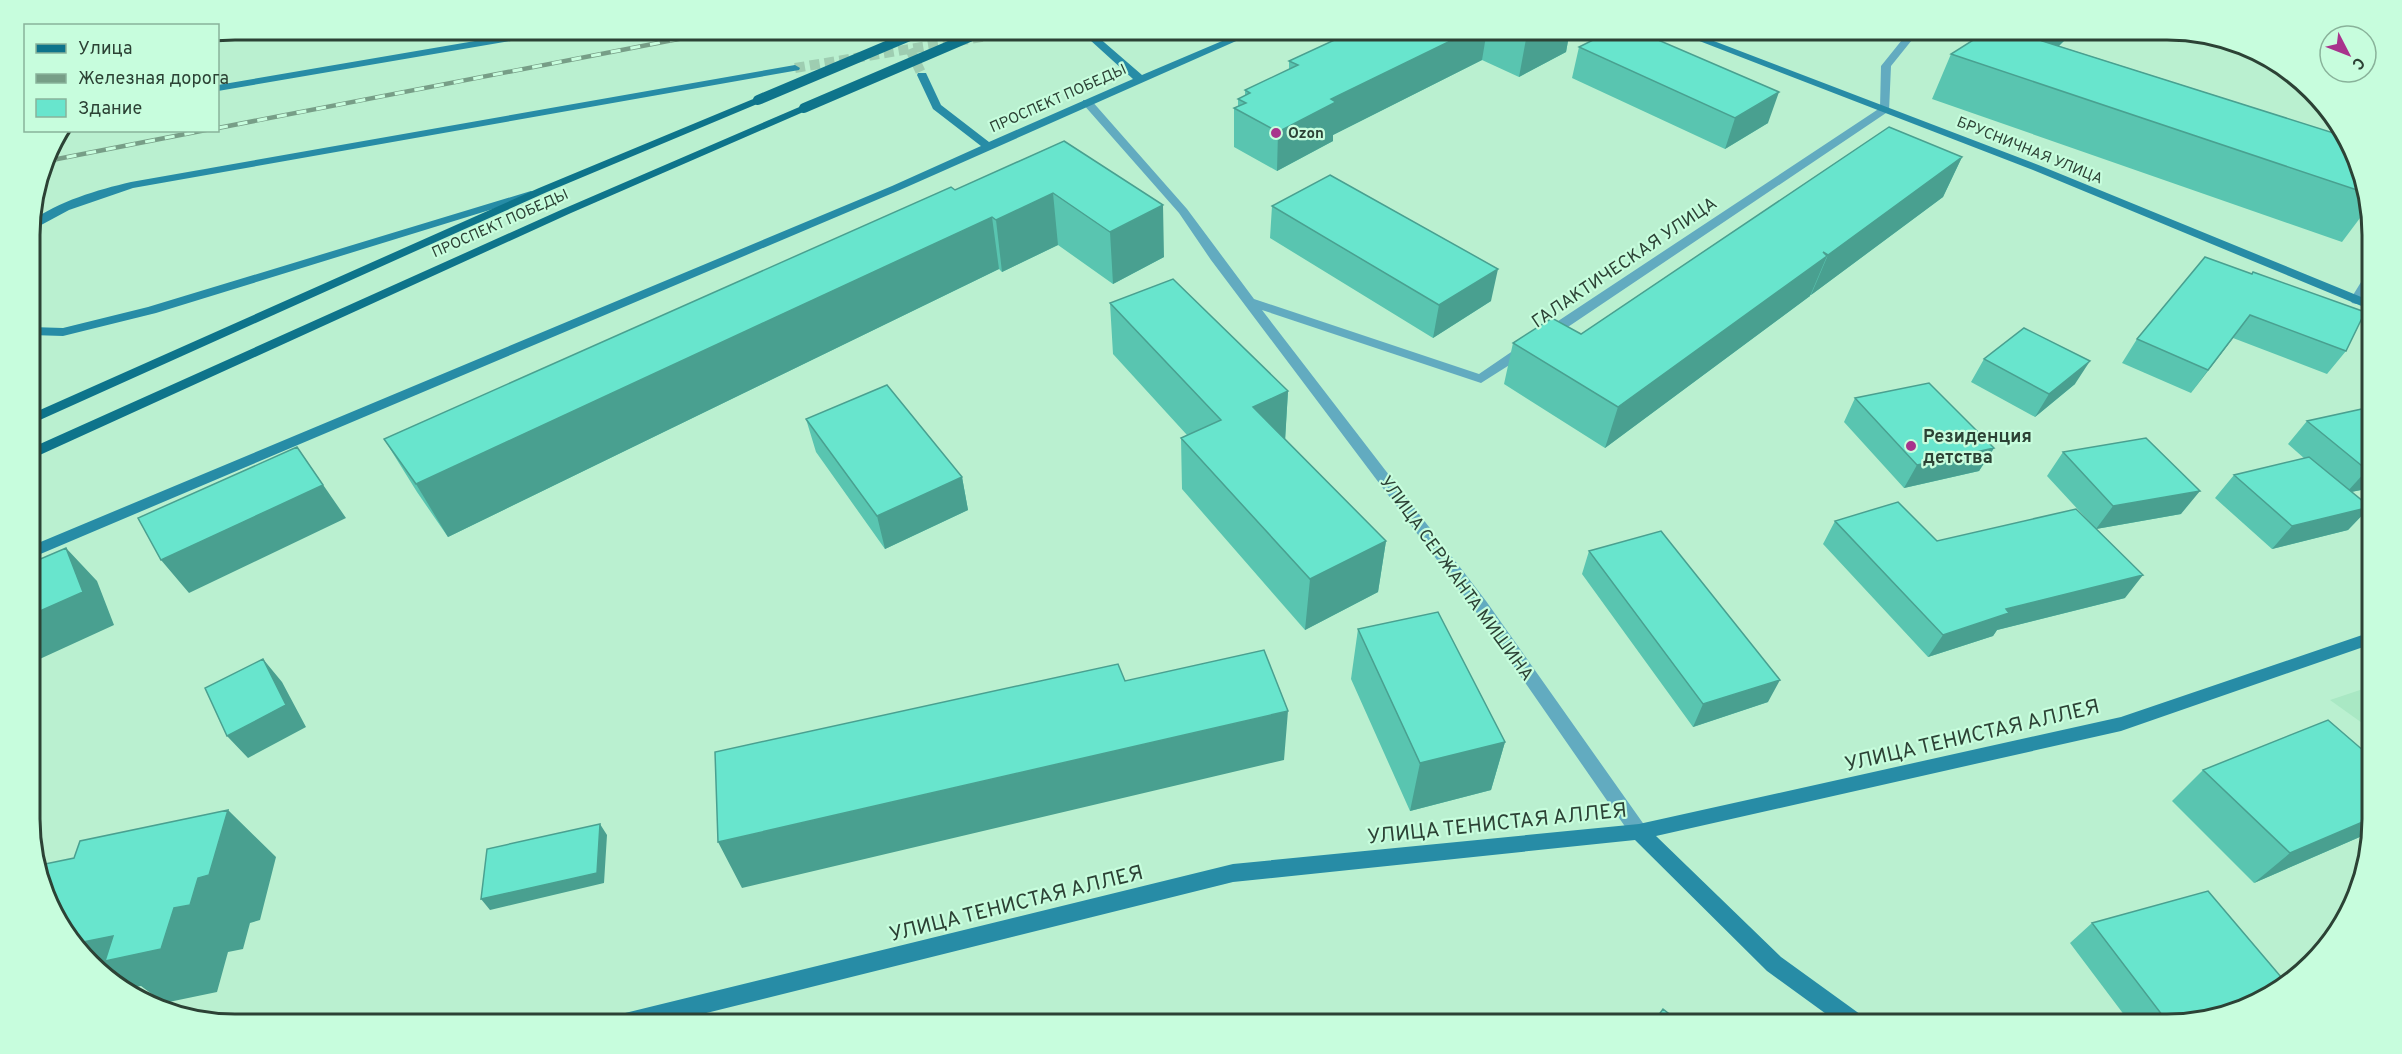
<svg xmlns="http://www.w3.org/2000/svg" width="2402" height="1054" viewBox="0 0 2402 1054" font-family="Overpass,sans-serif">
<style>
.built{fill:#a9e8c4}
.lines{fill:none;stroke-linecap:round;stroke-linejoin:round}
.secondary-tunnel{stroke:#9ecdb1;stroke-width:10;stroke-dasharray:10 5;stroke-linecap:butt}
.street{fill:#62abc0;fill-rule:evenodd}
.secondary{fill:#278ca6;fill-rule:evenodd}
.primary{fill:#0e748b;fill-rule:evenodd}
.rail-casing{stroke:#779e87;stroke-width:4.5}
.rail{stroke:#c7fddd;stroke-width:3;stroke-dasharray:10;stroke-linecap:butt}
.primary-bridge{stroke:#0e748b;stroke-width:10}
.wall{fill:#59c5b0}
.shaded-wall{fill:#49a090}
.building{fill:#68e5cd;stroke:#49a090;stroke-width:1.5}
.poi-dot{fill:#a8338c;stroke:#c7fddd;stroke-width:2}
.labels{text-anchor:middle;stroke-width:4.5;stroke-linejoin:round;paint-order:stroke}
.far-street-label{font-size:15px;fill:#2c4235;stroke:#c7fddd}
.far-poi-label{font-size:15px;font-weight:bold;fill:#2c4235;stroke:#c7fddd;text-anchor:start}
.street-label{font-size:18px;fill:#2c4235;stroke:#c7fddd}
.poi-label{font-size:18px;font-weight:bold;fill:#2c4235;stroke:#c7fddd;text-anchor:start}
.near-street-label{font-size:21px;fill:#2c4235;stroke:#c7fddd}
.rim{fill:none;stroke:#2c4235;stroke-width:3}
</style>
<rect width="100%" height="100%" fill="#baf0d0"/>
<!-- built -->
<path class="built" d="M 2372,686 L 2372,730 L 2330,700 Z"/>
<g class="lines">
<!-- secondary-tunnel -->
<path class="secondary-tunnel" d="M 910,49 L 922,75
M 795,68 L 1024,30"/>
<!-- street -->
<path class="street" d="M 1910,30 L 1920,30 L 1891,66 L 1889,111 L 1553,337 L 1543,337 L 1542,334 L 1543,331 L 1880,108 L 1881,66 Z
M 1083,100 L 1091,100 L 1187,209 L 1254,299 L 1479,374 L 1520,346 L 1530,346 L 1532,349 L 1530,352 L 1481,383 L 1262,310 L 1486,601 L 1645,826 L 1648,832 L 1645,838 L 1639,840 L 1633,838 L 1474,609 L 1211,260 L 1179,213 L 1083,104 Z
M 2370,273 C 2371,284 2368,300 2356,304 L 2352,303 L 2350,300 L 2366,274 Z"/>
<!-- secondary -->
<path class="secondary" d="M 540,30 L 562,30 L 557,33 L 218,91 L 218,85 Z
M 1079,30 L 1090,30 L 1142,75 L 1248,30 L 1261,30 L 900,190 L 31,558 L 31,546 L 892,186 L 981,146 L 933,109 L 917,75 L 918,73 L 926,73 L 941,105 L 989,142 L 1133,79 Z
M 1671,30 L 1685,30 L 2041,166 L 2371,301 L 2371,310 L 2033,170 Z
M 795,65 L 800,68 L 799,70 L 133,188 L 69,210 L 30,231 L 30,222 C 59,201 97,190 131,182 Z
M 531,191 L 537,194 L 535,196 L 156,313 L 63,336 L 31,335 L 31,327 L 63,328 L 148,307 Z
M 2371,632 L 2372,644 L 2121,731 L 1656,836 L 1781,957 L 1864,1017 L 1867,1024 L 1840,1024 L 1767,971 L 1635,840 L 1233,882 L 662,1024 L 611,1024 L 614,1017 L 621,1014 L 1233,864 L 1639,824 L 2121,717 Z"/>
<!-- primary -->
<path class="primary" d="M 758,97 L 762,98 L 762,102 L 547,192 L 31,424 L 31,414 L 539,188 Z
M 804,105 L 809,108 L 808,110 L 571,213 L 31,459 L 31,448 L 563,209 Z"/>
<!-- rail casing -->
<g class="rail-casing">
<path id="rail" d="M 218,128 L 725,30
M 47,161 L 206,130"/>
</g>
<!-- rail -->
<use href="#rail" class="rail"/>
<!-- primary-bridge -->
<path class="primary-bridge" d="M 758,100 L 924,30
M 804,108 L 986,30"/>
</g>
<!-- wall -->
<path class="wall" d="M 1356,30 L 1570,30 L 1566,52 L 1519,77 L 1482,60 L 1333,135 L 1333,141 L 1277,171 L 1234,147 L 1234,108 L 1238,106 L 1238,99 L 1245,96 L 1245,90 L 1289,70 L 1289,61 Z
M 2075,30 L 2059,46 L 2340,135 L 2369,206 L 2342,242 L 1932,99 L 1951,54 Z
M 1579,47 L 1768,123 L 1725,149 L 1572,78 Z
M 1064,141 L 1164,257 L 1113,284 L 1058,245 L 1002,272 L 999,269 L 448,537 L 417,492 L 384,439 L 955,190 Z
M 1962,157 L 1943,197 L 1811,295 L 1810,295 L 1810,296 L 1605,448 L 1504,384 L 1513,343 L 1581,334 Z
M 1272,206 L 1491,301 L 1433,338 L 1270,238 Z
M 2205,257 L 2346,351 L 2327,374 L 2233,338 L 2191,393 L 2122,363 L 2137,339 Z
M 1110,303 L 1288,391 L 1285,439 L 1386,541 L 1378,592 L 1305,630 L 1182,489 L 1181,438 L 1187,435 L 1113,354 Z
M 1984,359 L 2075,384 L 2035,417 L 1971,382 Z
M 1855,398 L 1994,448 L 1979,471 L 1904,488 L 1844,422 Z
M 2371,407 L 2371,488 L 2351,492 L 2370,507 L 2348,530 L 2272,549 L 2215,498 L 2234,475 L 2305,459 L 2288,444 L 2307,421 Z
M 806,419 L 962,477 L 968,510 L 885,549 L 816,452 Z
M 2063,452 L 2181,514 L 2096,529 L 2047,476 Z
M 1835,521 L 1937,541 L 2125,598 L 1997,630 L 1993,636 L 1928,657 L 1823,544 Z
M 1589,551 L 1768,702 L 1693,727 L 1582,574 Z
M 1358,629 L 1505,742 L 1491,790 L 1410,811 L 1351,679 Z
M 2203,770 L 2372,819 L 2369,833 L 2254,883 L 2172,801 Z
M 2092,923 L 2180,1024 L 2131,1024 L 2070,943 Z"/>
<!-- shaded-wall -->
<path class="shaded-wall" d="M 1473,30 L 1487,30 L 1482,60 L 1333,135 L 1333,141 L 1277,171 L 1278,132 L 1331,99 Z
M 1544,30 L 1570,30 L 1566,52 L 1519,77 L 1526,39 Z
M 2053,30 L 2075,30 L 2025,79 L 2042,41 Z
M 1779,92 L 1768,123 L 1725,149 L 1735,118 Z
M 1962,157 L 1943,197 L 1811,295 L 1828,255 Z
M 1053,193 L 1058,245 L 1002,272 L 996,220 Z
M 1163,205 L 1164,257 L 1113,284 L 1110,232 Z
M 992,217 L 999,269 L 448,537 L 416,484 Z
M 1827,256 L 1810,296 L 1605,448 L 1618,407 Z
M 1498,269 L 1491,301 L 1433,338 L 1439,305 Z
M 2250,315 L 2233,338 L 2191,393 L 2208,370 Z
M 2090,361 L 2075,384 L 2035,417 L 2049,394 Z
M 1288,391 L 1285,442 L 1253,407 Z
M 297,447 L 346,518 L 189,593 L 161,560 Z
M 1994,448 L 1979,471 L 1904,488 L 1917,465 Z
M 2371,469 L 2371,488 L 2346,493 L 2367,470 Z
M 962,477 L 968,510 L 885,549 L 877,516 Z
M 2200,491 L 2181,514 L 2096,529 L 2113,506 Z
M 2370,507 L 2348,530 L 2272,549 L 2292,526 Z
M 1386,541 L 1378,592 L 1305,630 L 1310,579 Z
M 66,548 L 97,581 L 114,625 L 31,663 L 31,615 Z
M 2143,575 L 2125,598 L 1997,630 L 1993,636 L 1928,657 L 1943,635 L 2006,609 Z
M 263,659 L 282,682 L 306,727 L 248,758 L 227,736 Z
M 1780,680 L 1768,702 L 1693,727 L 1703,704 Z
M 1288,711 L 1284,760 L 742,888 L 718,842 Z
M 1505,742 L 1491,790 L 1410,811 L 1420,763 Z
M 228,810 L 276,857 L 260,920 L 250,923 L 243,949 L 228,952 L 217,992 L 164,1003 L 141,986 L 131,988 L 73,945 L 174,908 L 198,878 Z
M 2372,818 L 2369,833 L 2254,883 L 2290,853 Z
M 600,824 L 607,835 L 604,883 L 490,910 L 481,899 Z"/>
<!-- building -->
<path class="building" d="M 1356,30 L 1473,30 L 1331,99 L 1336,102 L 1278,132 L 1234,108 L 1246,103 L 1238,99 L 1250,93 L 1245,90 L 1298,65 L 1289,61 Z
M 1505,30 L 1544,30 L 1526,39 Z
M 1613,30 L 1635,30 L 1779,92 L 1735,118 L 1579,47 Z
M 1989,30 L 2053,30 L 2042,41 L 2340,135 L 2363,192 L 1951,54 Z
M 1889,127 L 1962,157 L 1828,255 L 1823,252 L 1827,256 L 1618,407 L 1513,343 L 1552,318 L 1581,334 Z
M 1064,141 L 1163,205 L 1110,232 L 1053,193 L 996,220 L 992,217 L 416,484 L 384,439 L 951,187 L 955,190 Z
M 1330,175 L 1498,269 L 1439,305 L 1272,206 Z
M 2205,257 L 2252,274 L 2253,272 L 2365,312 L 2346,351 L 2250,315 L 2208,370 L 2137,339 Z
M 1173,279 L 1288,391 L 1253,407 L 1386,541 L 1310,579 L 1181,438 L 1221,420 L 1110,303 Z
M 2024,328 L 2090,361 L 2049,394 L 1984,359 Z
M 1929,383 L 1994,448 L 1917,465 L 1855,398 Z
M 887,385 L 962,477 L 877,516 L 806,419 Z
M 2371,407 L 2371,469 L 2367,470 L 2307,421 Z
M 2146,438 L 2200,491 L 2113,506 L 2063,452 Z
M 297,447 L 323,485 L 161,560 L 138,518 Z
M 2309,457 L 2370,507 L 2292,526 L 2234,475 Z
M 1898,502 L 1937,541 L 2076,509 L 2143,575 L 2006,609 L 2009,613 L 1943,635 L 1835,521 Z
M 1661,531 L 1780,680 L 1703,704 L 1589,551 Z
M 66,548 L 83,592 L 31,615 L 31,563 Z
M 1438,612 L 1505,742 L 1420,763 L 1358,629 Z
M 1264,650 L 1288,711 L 718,842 L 715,752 L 1118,664 L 1125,681 Z
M 263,659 L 286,705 L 227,736 L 205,688 Z
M 2328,720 L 2372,758 L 2372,818 L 2290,853 L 2203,770 Z
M 228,810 L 209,875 L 198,878 L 190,905 L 174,908 L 161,949 L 105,961 L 113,936 L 73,944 L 40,865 L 74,858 L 80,841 Z
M 600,824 L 597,873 L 481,899 L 487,849 Z
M 2208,891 L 2287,984 L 2233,1013 L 2180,1024 L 2169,1024 L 2092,923 Z
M 1663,1009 L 1682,1024 L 1652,1024 Z
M 857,1019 L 860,1024 L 849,1024 Z"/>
<!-- markers -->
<g class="poi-dot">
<circle cx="1276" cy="133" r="6"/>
<circle cx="1911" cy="446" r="6"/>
</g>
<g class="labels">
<!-- far-street labels -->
<g class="far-street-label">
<text transform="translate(1058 98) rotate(-24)" y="5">ПРОСПЕКТ ПОБЕДЫ</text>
<text transform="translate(2030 150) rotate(22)" y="5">БРУСНИЧНАЯ УЛИЦА</text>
<text transform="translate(500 223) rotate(-24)" y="5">ПРОСПЕКТ ПОБЕДЫ</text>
</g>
<!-- far-poi labels -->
<g class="far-poi-label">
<text x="1288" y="138">Ozon</text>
</g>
<!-- street labels -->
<g class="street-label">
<text transform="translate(1624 262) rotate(-34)" y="6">ГАЛАКТИЧЕСКАЯ УЛИЦА</text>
<text transform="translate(1457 578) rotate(54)" y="6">УЛИЦА СЕРЖАНТА МИШИНА</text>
</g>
<!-- poi labels -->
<g class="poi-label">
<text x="1923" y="442">Резиденция<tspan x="1923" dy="21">детства</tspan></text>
</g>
<!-- near-street labels -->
<g class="near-street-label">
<text transform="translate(1972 735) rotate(-13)" y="7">УЛИЦА ТЕНИСТАЯ АЛЛЕЯ</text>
<text transform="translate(1497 823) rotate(-6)" y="7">УЛИЦА ТЕНИСТАЯ АЛЛЕЯ</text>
<text transform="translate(1016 903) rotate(-14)" y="7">УЛИЦА ТЕНИСТАЯ АЛЛЕЯ</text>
</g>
</g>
<!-- crop -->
<path d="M0 0H2402V1054H0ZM235 40H2167A195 195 0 0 1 2362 235V819A195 195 0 0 1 2167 1014H235A195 195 0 0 1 40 819V235A195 195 0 0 1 235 40Z" fill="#c7fddd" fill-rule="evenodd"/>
<path class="rim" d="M235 40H2167A195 195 0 0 1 2362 235V819A195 195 0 0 1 2167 1014H235A195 195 0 0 1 40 819V235A195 195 0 0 1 235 40Z"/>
<!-- legend -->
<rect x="24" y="24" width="195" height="108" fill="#c7fddd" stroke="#89b29a" stroke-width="1.5"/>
<rect x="36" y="44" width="30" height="9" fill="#0e748b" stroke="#89b29a" stroke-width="1.5"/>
<text x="78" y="54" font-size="18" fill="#2c4235">Улица</text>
<rect x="36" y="74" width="30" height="9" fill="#779e87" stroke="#89b29a" stroke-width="1.5"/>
<text x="78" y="84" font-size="18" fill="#2c4235">Железная дорога</text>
<rect x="36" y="99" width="30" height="18" fill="#68e5cd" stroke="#89b29a" stroke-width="1.5"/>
<text x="78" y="114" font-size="18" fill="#2c4235">Здание</text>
<!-- north arrow -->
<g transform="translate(2348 54) rotate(132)"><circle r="28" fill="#c7fddd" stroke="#89b29a" stroke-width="1.5"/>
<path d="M0-4.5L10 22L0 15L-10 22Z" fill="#a8338c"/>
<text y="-9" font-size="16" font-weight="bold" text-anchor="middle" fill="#2c4235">С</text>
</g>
</svg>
